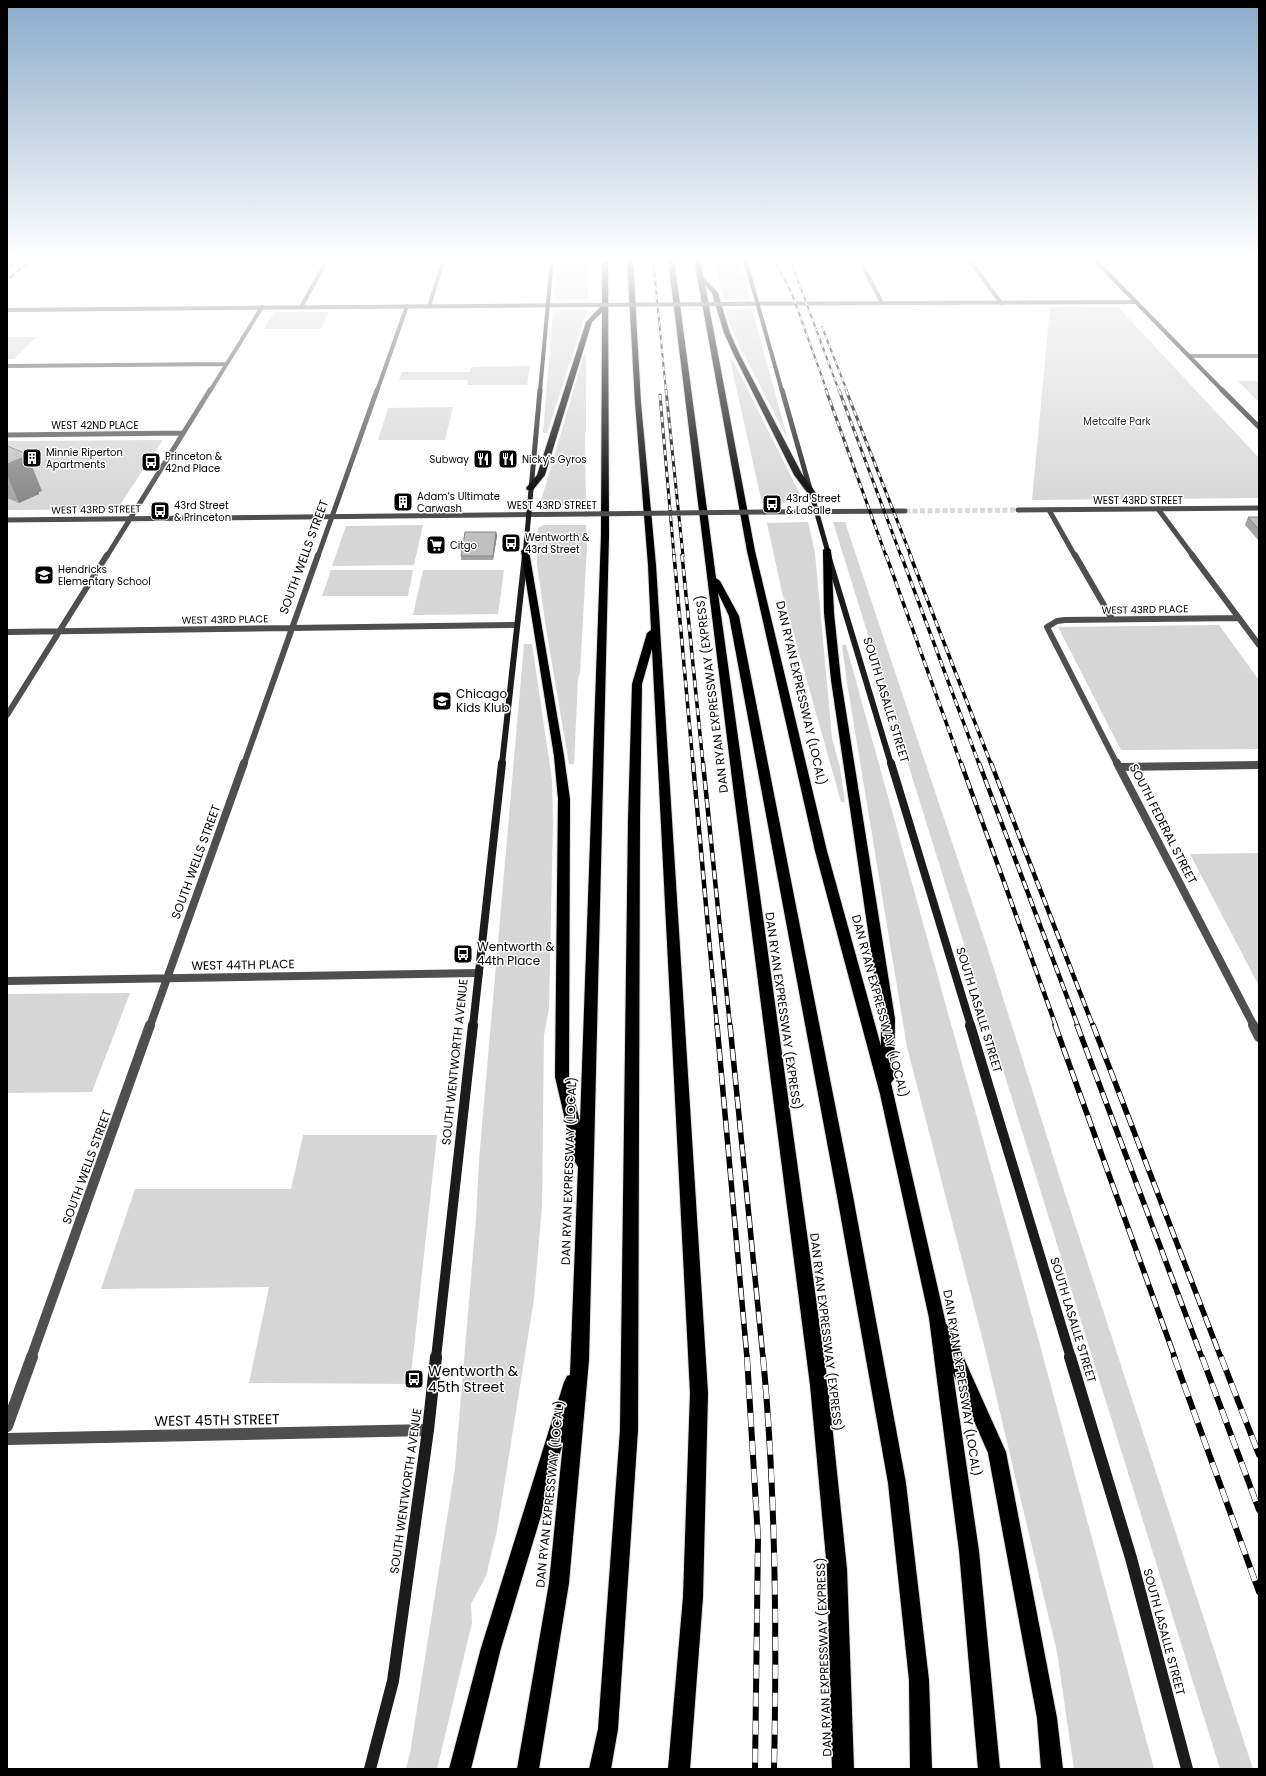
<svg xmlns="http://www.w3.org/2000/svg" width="1266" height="1776" viewBox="0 0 1266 1776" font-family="Poppins,sans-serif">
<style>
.green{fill:#d6d6d6}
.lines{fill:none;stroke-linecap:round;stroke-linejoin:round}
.tertiary-tunnel{stroke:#d9d9d9;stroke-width:5;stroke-dasharray:5 2.5;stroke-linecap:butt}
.motorway-casing{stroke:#dbdbdb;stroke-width:2}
.minor-far5{stroke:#4f4f4f;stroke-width:4}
.minor-far4{stroke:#4f4f4f;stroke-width:5}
.minor-far3{stroke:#4f4f4f;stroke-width:6}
.minor-far2{stroke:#4f4f4f;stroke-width:8}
.minor-far1{stroke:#4f4f4f;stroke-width:10}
.minor{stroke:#4f4f4f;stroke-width:12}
.tertiary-far1{stroke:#4f4f4f;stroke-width:4}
.tertiary{stroke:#4f4f4f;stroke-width:5}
.secondary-far5{stroke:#1c1c1c;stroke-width:4}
.secondary-far4{stroke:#1c1c1c;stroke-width:5}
.secondary-far3{stroke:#1c1c1c;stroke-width:6}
.secondary-far2{stroke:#1c1c1c;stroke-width:8}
.secondary-far1{stroke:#1c1c1c;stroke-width:10}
.secondary{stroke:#1c1c1c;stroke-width:12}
.motorway{fill:#000;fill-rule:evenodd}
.rail-far5-casing{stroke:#000;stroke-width:2}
.rail-far4-casing{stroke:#000;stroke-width:3}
.rail-far3-casing{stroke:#000;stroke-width:3.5}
.rail-far2-casing{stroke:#000;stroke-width:4.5}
.rail-far1-casing{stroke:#000;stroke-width:5.5}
.rail-casing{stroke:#000;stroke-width:6}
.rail-far5{stroke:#fff;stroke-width:1.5;stroke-dasharray:4.5;stroke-linecap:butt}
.rail-far4{stroke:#fff;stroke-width:2;stroke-dasharray:5.5;stroke-linecap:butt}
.rail-far3{stroke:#fff;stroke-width:2.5;stroke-dasharray:7;stroke-linecap:butt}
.rail-far2{stroke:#fff;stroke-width:3;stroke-dasharray:9;stroke-linecap:butt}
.rail-far1{stroke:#fff;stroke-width:4;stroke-dasharray:12;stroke-linecap:butt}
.rail{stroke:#fff;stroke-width:5;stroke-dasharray:14;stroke-linecap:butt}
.tertiary-bridge-far1{stroke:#4f4f4f;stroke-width:4}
.tertiary-bridge{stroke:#4f4f4f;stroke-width:5}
.wall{fill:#a4a4a4}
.shaded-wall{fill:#868686}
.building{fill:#bfbfbf;stroke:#868686}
.labels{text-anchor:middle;stroke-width:3;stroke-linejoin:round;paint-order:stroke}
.far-park-label{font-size:10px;fill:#2d2d2d;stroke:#fff}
.far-street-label{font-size:10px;fill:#000;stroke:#fff}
.far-poi-label{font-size:10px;fill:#000;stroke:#fff;text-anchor:start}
.street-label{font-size:12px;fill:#000;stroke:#fff}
.poi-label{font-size:12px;fill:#000;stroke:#fff;text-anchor:start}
.near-poi-label{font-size:14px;fill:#000;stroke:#fff;text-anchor:start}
.near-street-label{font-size:14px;fill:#000;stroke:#fff}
</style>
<rect width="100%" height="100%" fill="#fff"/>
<!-- green -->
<path class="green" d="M 558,259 L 587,259 L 588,300 L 557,300 L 555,299 Z
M 713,259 L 738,259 L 750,299 L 724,299 Z
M 1050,307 L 1118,307 L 1259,458 L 1259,498 L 1032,500 Z
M 726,309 L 752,309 L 788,440 L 738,343 L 730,325 Z
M 553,310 L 587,310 L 547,433 L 543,433 Z
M 274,312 L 329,312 L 321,329 L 264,329 Z
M 7,337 L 36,337 L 14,359 L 7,359 Z
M 584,355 L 586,355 L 586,431 L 585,434 L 586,504 L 540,504 Z
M 730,360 L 733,360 L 800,494 L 802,500 L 799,500 L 799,502 L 762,503 Z
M 530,366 L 527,385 L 467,385 L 468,380 L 399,380 L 402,372 L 470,372 L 472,367 Z
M 1238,381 L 1259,381 L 1259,402 Z
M 453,407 L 445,440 L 378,440 L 388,408 Z
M 163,440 L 117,509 L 7,510 L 7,441 Z
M 808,522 L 815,553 L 832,738 L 840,768 L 845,802 L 841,802 L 782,592 L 767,523 Z
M 833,522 L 845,522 L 987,947 L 1066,1197 L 1253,1769 L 1220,1769 Z
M 423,525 L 414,565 L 332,566 L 346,526 Z
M 544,525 L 586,525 L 587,547 L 580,673 L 578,678 L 574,764 L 569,764 L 546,628 L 537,564 L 538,528 Z
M 331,570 L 413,570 L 408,596 L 322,596 Z
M 423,570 L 504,570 L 498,614 L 413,615 Z
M 1219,625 L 1259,680 L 1259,749 L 1121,750 L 1058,627 Z
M 524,644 L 532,644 L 552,780 L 553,823 L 549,1008 L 544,1035 L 542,1206 L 534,1299 L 497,1530 L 486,1576 L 471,1604 L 472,1623 L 437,1769 L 406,1769 L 410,1753 L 455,1468 L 476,1218 L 479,1160 Z
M 842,645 L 846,645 L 1040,1345 L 1154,1769 L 1074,1769 L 1057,1652 L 984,1345 L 907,1047 L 847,683 Z
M 1259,853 L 1259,986 L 1190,854 Z
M 130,993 L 92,1092 L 7,1093 L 7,994 Z
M 303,1135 L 437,1135 L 410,1384 L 249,1383 L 269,1287 L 101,1289 L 135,1189 L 291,1189 Z"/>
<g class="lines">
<!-- tertiary-tunnel -->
<path class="tertiary-tunnel" d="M 905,511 L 1018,510"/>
<!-- motorway casing -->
<g class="motorway-casing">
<path id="motorway" d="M 602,259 L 608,259 L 609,535 L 589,1360 L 569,1583 L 539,1769 L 517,1769 L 549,1583 L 563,1443 L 501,1648 L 471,1769 L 449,1769 L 481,1648 L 564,1382 L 567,1376 L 570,1375 L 578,1167 L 575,1162 L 555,1077 L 558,799 L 554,756 L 521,551 L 525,548 L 529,551 L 564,756 L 570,799 L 569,1077 L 580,1122 L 601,535 L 602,312 L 592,322 L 545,475 L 533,490 L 527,490 L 526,488 L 537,475 L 586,322 L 602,305 Z
M 627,259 L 633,259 L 641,403 L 656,565 L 708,1393 L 703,1597 L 690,1769 L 668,1769 L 683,1597 L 690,1393 L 652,649 L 642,684 L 640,820 L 638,1430 L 618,1729 L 611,1769 L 589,1769 L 598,1729 L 620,1430 L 628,820 L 632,684 L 647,633 L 651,630 L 648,565 L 635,403 Z
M 668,259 L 674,259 L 716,578 L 720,581 L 739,616 L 853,1196 L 906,1483 L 929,1680 L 932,1769 L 910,1769 L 909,1680 L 888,1483 L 837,1196 L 729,616 L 718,593 L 828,1385 L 847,1569 L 854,1769 L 832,1769 L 827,1569 L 810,1385 L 733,787 Z
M 694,259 L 700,259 L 703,277 L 718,293 L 730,333 L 740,355 L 802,474 L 816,493 L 815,495 L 809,495 L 794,475 L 734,355 L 724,333 L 712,293 L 705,285 L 755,551 L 827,851 L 881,1046 L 881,1019 L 831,680 L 824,613 L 823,550 L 827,547 L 831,550 L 834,613 L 841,680 L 895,1019 L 894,1079 L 891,1083 L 946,1324 L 949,1325 L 1006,1452 L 1057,1718 L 1063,1769 L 1041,1769 L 1037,1718 L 988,1453 L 953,1373 L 979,1551 L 1000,1769 L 978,1769 L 959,1551 L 929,1318 L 880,1094 L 815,851 L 747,551 Z"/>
</g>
<!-- minor-far5 -->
<path class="minor-far5" d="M 859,259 L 882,303
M 969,259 L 1001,303
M 429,306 L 444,259
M 301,307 L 328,259
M 1189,356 L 1259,356
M 7,366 L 226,364
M 210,391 L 262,307
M 377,391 L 407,306"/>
<!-- minor-far4 -->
<path class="minor-far4" d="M 7,435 L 183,433
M 1158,509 L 1193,556
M 1049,510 L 1075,556
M 107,556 L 210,390
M 318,556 L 377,390"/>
<!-- minor-far3 -->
<path class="minor-far3" d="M 1075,555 L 1112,619
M 1192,555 L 1259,645
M 7,632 L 516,625
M 7,715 L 107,555
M 244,764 L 318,555
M 1117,764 L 1047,627 L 1057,621 L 1065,620 L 1239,618"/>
<!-- minor-far2 -->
<path class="minor-far2" d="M 1117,763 L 1254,1026
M 1119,767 L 1259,765
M 7,981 L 479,973
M 150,1026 L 244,763"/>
<!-- minor-far1 -->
<path class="minor-far1" d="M 1253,1025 L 1259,1037
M 31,1358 L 150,1025"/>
<!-- minor -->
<path class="minor" d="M 7,1426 L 32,1357
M 7,1439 L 428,1430"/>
<!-- tertiary-far1 -->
<path class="tertiary-far1" d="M 725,304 L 1135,302
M 7,310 L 585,305"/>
<!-- tertiary -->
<path class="tertiary" d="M 1018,510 L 1259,508
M 764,512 L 905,511
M 7,520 L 586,514"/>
<!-- secondary-far5 -->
<path class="secondary-far5" d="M 745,259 L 782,391
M 1094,259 L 1223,391
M 540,391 L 552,259"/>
<!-- secondary-far4 -->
<path class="secondary-far4" d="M 782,390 L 829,556
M 1222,390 L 1259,427
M 525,556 L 540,390"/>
<!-- secondary-far3 -->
<path class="secondary-far3" d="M 828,555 L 891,764
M 502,764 L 525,555"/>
<!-- secondary-far2 -->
<path class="secondary-far2" d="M 891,763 L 971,1026
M 473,1026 L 502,763"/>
<!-- secondary-far1 -->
<path class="secondary-far1" d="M 970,1025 L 1071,1358
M 436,1358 L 473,1025"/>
<!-- secondary -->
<path class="secondary" d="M 1070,1357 L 1131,1558 L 1187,1769
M 370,1769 L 393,1681 L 428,1430 L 436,1357"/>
<!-- motorway -->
<use href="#motorway" class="motorway"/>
<!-- rail-far5 casing -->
<g class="rail-far5-casing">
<path id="rail-far5" d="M 653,259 L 666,391
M 774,259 L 792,294 L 827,391
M 790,259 L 839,391
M 7,270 L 17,259
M 7,281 L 31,259
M 822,327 L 847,391"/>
</g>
<!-- rail-far4 casing -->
<g class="rail-far4-casing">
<path id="rail-far4" d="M 666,390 L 683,556
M 826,390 L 886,556
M 839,390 L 901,556
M 846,390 L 911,556
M 660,395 L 674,556"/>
</g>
<!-- rail-far3 casing -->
<g class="rail-far3-casing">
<path id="rail-far3" d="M 674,555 L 693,764
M 682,555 L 703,764
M 886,555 L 961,764
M 901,555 L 979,764
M 910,555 L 991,764"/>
</g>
<!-- rail-far2 casing -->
<g class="rail-far2-casing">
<path id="rail-far2" d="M 693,763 L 717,1026
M 703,763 L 730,1026
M 961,763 L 1056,1026
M 979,763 L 1078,1026
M 991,763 L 1093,1026"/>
</g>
<!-- rail-far1 casing -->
<g class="rail-far1-casing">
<path id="rail-far1" d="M 717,1025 L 747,1358
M 730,1025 L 763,1358
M 1055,1025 L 1175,1358
M 1077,1025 L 1202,1358
M 1093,1025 L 1221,1358"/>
</g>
<!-- rail casing -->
<g class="rail-casing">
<path id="rail" d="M 747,1357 L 758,1538 L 755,1769
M 763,1357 C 776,1494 777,1632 774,1769
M 1174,1357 L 1259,1592
M 1202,1357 L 1259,1510
M 1221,1357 L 1259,1455"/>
</g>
<!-- rail-far5 -->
<use href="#rail-far5" class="rail-far5"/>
<!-- rail-far4 -->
<use href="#rail-far4" class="rail-far4"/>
<!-- rail-far3 -->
<use href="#rail-far3" class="rail-far3"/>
<!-- rail-far2 -->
<use href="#rail-far2" class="rail-far2"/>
<!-- rail-far1 -->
<use href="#rail-far1" class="rail-far1"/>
<!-- rail -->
<use href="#rail" class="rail"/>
<!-- tertiary-bridge-far1 -->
<path class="tertiary-bridge-far1" d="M 585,305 L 725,304"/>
<!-- tertiary-bridge -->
<path class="tertiary-bridge" d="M 586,514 L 764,512"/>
</g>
<!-- wall -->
<path class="wall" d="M 7,446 L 42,491 L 39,492 L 39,494 L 19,503 L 7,498 Z
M 1248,517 L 1259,517 L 1259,541 L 1245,525 Z
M 496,532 L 497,536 L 493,560 L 461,560 L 461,556 Z"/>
<!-- shaded-wall -->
<path class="shaded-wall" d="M 27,454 L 42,491 L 39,492 L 39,494 L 19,503 L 7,475 L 7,464 Z
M 496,532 L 497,536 L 493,560 L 493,556 Z"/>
<!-- building -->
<path class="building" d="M 7,446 L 27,454 L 22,456 L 24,457 L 7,464 Z
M 1248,517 L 1259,517 L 1259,530 Z
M 465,532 L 496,532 L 493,556 L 461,556 Z"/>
<!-- sky -->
<linearGradient id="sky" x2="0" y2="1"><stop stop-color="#8aabca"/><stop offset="0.51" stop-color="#fff"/><stop offset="1" stop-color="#fff" stop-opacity="0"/></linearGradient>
<rect width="1266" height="508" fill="url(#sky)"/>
<!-- icons -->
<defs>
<g id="building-square" transform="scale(1)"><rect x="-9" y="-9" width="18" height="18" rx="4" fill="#000" stroke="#fff"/><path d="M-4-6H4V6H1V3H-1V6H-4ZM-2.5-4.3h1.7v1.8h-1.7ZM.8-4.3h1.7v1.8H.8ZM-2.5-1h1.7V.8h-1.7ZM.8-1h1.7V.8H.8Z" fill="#fff"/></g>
<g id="restaurant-square" transform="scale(1)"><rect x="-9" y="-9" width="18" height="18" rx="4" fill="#000" stroke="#fff"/><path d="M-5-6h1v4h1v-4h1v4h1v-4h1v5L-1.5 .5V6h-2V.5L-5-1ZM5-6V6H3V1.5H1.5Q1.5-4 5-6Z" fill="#fff"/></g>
<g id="bus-square" transform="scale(1)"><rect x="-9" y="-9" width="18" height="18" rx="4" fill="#000" stroke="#fff"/><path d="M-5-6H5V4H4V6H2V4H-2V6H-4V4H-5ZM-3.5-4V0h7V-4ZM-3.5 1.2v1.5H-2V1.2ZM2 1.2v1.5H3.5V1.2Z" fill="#fff"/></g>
<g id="supermarket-square" transform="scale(1)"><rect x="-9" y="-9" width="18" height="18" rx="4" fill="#000" stroke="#fff"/><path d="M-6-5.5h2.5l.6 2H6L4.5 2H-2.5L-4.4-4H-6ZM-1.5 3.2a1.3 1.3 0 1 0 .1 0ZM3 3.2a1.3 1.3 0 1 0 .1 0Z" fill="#fff"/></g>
<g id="school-square" transform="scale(1)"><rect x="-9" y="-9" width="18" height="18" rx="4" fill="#000" stroke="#fff"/><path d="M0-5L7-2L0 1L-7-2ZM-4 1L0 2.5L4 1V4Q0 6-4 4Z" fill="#fff"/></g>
</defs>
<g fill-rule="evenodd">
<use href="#building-square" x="32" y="458"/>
<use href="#restaurant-square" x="483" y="459"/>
<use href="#restaurant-square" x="508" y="459"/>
<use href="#bus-square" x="151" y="462"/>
<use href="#building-square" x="403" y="502"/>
<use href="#bus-square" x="772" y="504"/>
<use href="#bus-square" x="160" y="511"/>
<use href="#bus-square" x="511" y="543"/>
<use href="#supermarket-square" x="436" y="545"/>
<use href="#school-square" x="44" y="575"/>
<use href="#school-square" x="442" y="701"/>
<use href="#bus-square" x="463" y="954"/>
<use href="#bus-square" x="414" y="1379"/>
</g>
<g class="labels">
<!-- far-park labels -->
<g class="far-park-label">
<text x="1117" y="425">Metcalfe Park</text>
</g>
<!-- far-street labels -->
<g class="far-street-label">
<text x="95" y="429">WEST 42ND PLACE</text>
<text x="1138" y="504">WEST 43RD STREET</text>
<text x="552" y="509">WEST 43RD STREET</text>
<text transform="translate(96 509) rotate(-1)" y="4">WEST 43RD STREET</text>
<text transform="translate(1145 609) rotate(-1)" y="4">WEST 43RD PLACE</text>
<text transform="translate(225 619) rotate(-1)" y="4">WEST 43RD PLACE</text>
</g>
<!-- far-poi labels -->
<g class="far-poi-label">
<text x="46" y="456">Minnie Riperton<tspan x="46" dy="12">Apartments</tspan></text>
<text x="165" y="460">Princeton &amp;<tspan x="165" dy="12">42nd Place</tspan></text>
<text x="469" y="463" text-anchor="end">Subway</text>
<text x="522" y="463">Nicky's Gyros</text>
<text x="417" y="500">Adam’s Ultimate<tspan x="417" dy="12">Carwash</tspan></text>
<text x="786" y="502">43rd Street<tspan x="786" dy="12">&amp; LaSalle</tspan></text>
<text x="174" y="509">43rd Street<tspan x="174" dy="12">&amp; Princeton</tspan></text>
<text x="525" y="541">Wentworth &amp;<tspan x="525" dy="12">43rd Street</tspan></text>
<text x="450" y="549">Citgo</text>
<text x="58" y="573">Hendricks<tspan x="58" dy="12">Elementary School</tspan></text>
</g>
<!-- street labels -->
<g class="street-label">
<text transform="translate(304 557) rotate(-70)" y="4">SOUTH WELLS STREET</text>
<text transform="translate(801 693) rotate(77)" y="4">DAN RYAN EXPRESSWAY (LOCAL)</text>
<text transform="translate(712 694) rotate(-97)" y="4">DAN RYAN EXPRESSWAY (EXPRESS)</text>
<text transform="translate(886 700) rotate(73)" y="4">SOUTH LASALLE STREET</text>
<text transform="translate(1163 824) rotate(63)" y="4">SOUTH FEDERAL STREET</text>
<text transform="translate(196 862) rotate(-70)" y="4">SOUTH WELLS STREET</text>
<text transform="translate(243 965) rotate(-1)" y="4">WEST 44TH PLACE</text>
<text transform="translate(880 1006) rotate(75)" y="4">DAN RYAN EXPRESSWAY (LOCAL)</text>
<text transform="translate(979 1010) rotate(73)" y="4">SOUTH LASALLE STREET</text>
<text transform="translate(783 1011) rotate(82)" y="4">DAN RYAN EXPRESSWAY (EXPRESS)</text>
<text transform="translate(455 1062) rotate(-84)" y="4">SOUTH WENTWORTH AVENUE</text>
<text transform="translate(87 1167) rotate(-70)" y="4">SOUTH WELLS STREET</text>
<text transform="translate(569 1171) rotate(-88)" y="4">DAN RYAN EXPRESSWAY (LOCAL)</text>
<text transform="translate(1073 1320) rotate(73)" y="4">SOUTH LASALLE STREET</text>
<text transform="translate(826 1332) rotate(83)" y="4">DAN RYAN EXPRESSWAY (EXPRESS)</text>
<text transform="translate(962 1383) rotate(81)" y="4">DAN RYAN EXPRESSWAY (LOCAL)</text>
<text transform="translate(406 1491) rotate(-82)" y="4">SOUTH WENTWORTH AVENUE</text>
<text transform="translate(550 1494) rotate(-84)" y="4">DAN RYAN EXPRESSWAY (LOCAL)</text>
<text transform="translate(1164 1632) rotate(75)" y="4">SOUTH LASALLE STREET</text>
<text transform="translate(824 1657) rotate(-92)" y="4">DAN RYAN EXPRESSWAY (EXPRESS)</text>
</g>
<!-- poi labels -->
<g class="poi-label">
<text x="456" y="698">Chicago<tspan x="456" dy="14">Kids Klub</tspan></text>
<text x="477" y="951">Wentworth &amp;<tspan x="477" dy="14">44th Place</tspan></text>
</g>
<!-- near-poi labels -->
<g class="near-poi-label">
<text x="428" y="1376">Wentworth &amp;<tspan x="428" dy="16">45th Street</tspan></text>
</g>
<!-- near-street labels -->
<g class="near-street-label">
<text transform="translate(217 1420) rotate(-1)" y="5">WEST 45TH STREET</text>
</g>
</g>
<!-- border -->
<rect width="1266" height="1776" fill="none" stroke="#000000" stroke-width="16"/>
</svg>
